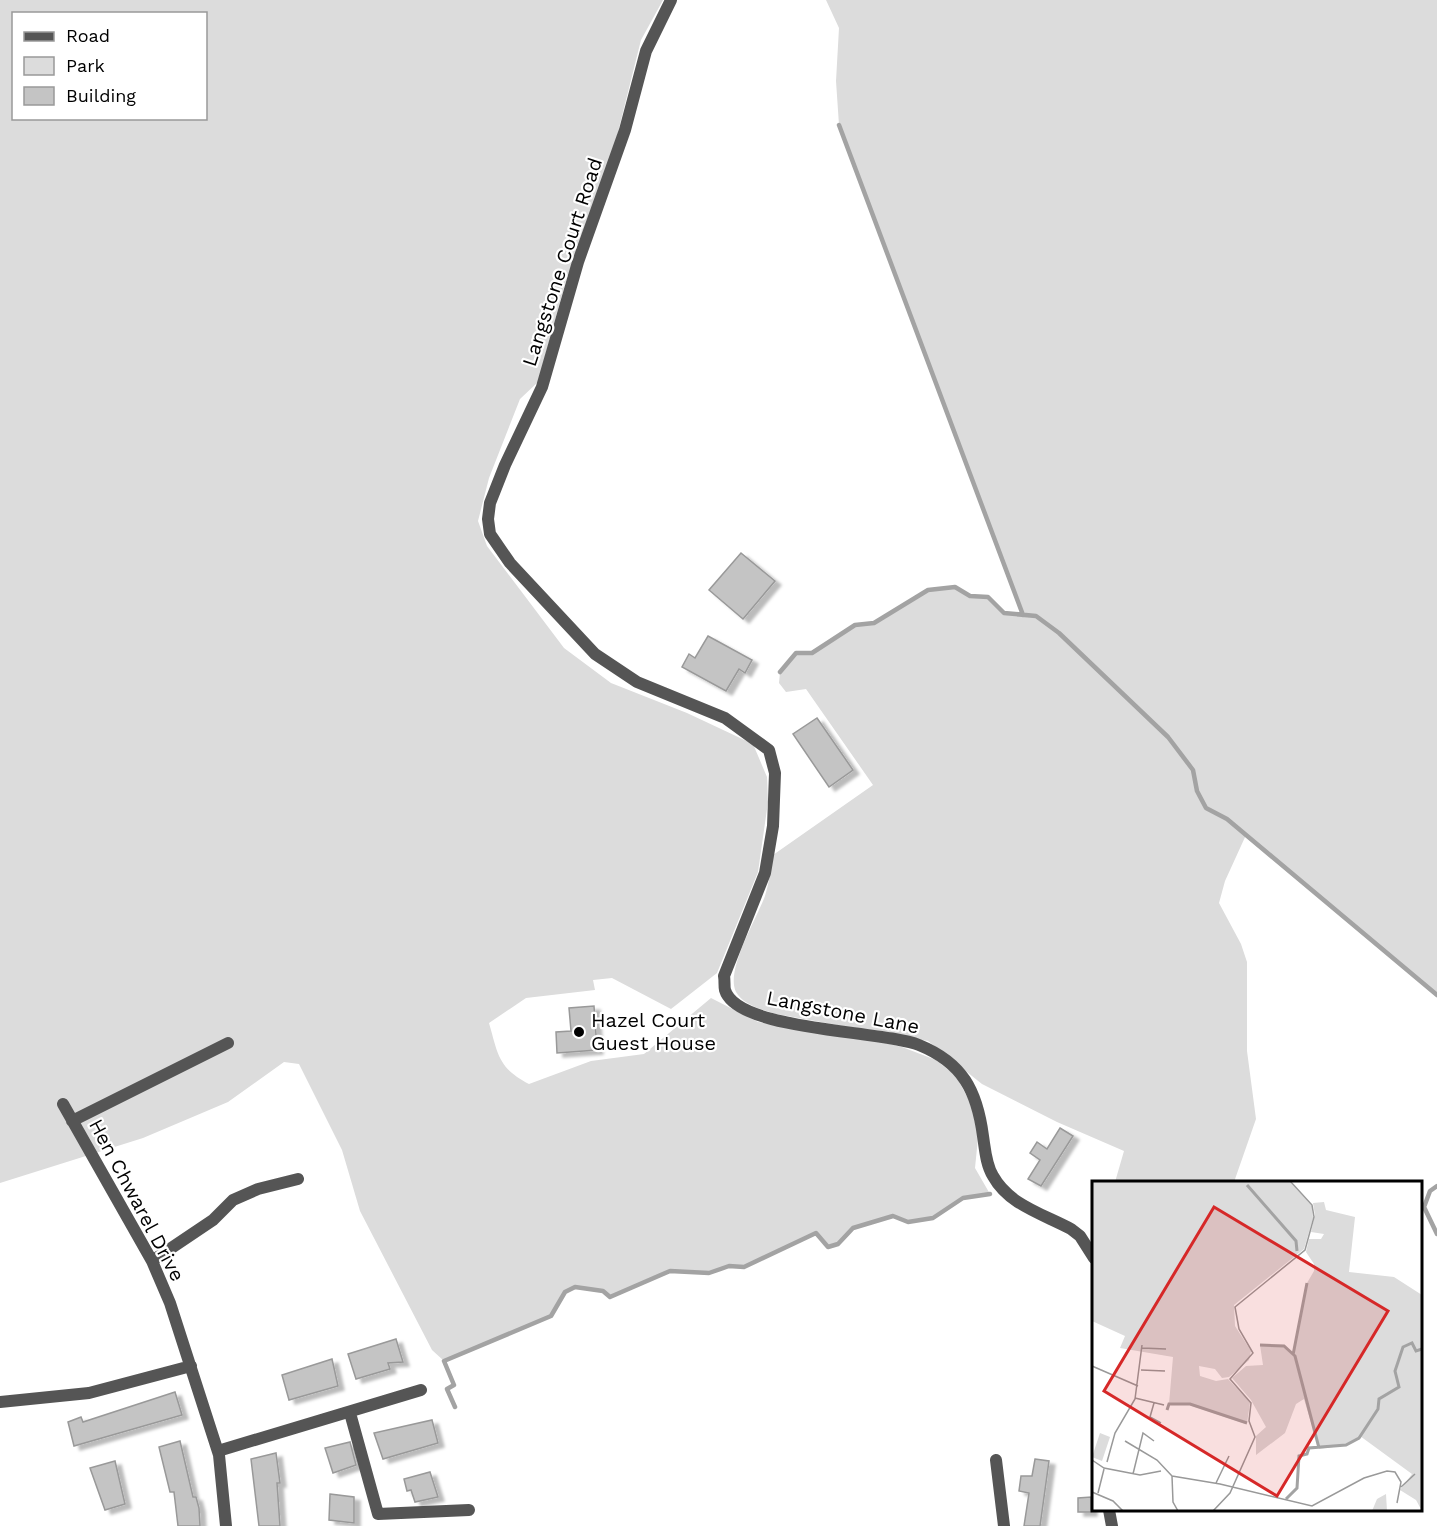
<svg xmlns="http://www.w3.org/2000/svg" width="1437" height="1526" viewBox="0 0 1437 1526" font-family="'Work Sans',sans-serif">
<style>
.green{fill:#dcdcdc;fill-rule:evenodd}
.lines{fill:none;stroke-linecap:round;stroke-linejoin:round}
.stream{stroke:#a3a3a3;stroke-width:4.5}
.building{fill:#c4c4c4;stroke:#999;stroke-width:1.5;filter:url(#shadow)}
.minor{stroke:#555;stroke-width:12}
.tertiary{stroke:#555;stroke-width:12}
.poi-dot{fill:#000;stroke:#fff;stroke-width:2}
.labels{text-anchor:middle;stroke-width:4.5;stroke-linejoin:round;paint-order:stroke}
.street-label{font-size:20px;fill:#000;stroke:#fff}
.poi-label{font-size:20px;fill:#000;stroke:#fff;text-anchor:start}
.inset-river{fill:none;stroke:#a3a3a3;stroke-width:3}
.inset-road{fill:none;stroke:#999;stroke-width:1.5}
.view{fill:#d62828;fill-opacity:0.15;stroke:#d62828;stroke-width:3}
.inset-edge{fill:none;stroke:#000;stroke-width:3}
</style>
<defs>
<filter id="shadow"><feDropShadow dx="6" dy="4" stdDeviation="1.5" flood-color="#0004"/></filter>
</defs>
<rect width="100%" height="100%" fill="#fff"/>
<!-- green -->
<path class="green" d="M 0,0 L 663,0 L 641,40 L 616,140 L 565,284 L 538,382 L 520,399 L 489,478 L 478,521 L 487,546 L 564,648 L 611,683 L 687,713 L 753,744 L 767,777 L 768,802 L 758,872 L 717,973 L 671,1009 L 612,978 L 593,980 L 595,990 L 526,998 L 489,1023 C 498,1054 498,1068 529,1084 L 591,1061 L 644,1054 L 711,998 L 758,1022 L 881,1042 L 902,1047 L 936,1060 L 956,1076 L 972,1106 L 978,1138 L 975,1168 L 990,1194 L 963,1198 L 933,1218 L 908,1222 L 893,1216 L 853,1228 L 838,1244 L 828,1247 L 816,1233 L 744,1267 L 729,1266 L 709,1273 L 670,1271 L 610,1297 L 603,1291 L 575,1287 L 565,1292 L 551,1316 L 444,1361 L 432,1350 L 360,1211 L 342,1150 L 299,1064 L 284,1062 L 228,1102 L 143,1138 L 0,1183 ZM 14,14 L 206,14 L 206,118 L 14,118 Z
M 826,0 L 1437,0 L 1437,995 L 1246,835 L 1225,881 L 1219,903 L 1241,944 L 1247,962 L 1247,1051 L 1256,1119 L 1234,1182 L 1115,1182 L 1124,1151 L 1057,1122 L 982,1084 L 928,1041 L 776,1014 C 763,1010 743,1005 736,992 C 725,971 757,918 765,896 C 769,883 771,869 773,855 L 873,785 L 806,689 L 786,692 L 779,683 L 780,672 L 796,653 L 812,653 L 855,625 L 874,623 L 928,590 L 955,587 L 970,596 L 988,597 L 1004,613 L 1023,614 L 839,125 L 836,81 L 839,28 Z"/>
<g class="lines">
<!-- stream -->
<path class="stream" d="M 839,125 L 1023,615
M 780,672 L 796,653 L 812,653 L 855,625 L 874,623 L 928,590 L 955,587 L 970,596 L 988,597 L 1004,613 L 1036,616 L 1059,633 L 1168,737 L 1193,770 L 1197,791 L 1206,808 L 1227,819 L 1437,995
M 1437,1186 L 1430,1191 L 1424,1207 L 1437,1234
M 455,1407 L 447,1389 L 454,1385 L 444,1361 L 551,1316 L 565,1292 L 575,1287 L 603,1291 L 610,1297 L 670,1271 L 709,1273 L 729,1266 L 744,1267 L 816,1233 L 828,1247 L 838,1244 L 853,1228 L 893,1216 L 908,1222 L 933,1218 L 963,1198 L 990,1194"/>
</g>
<!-- building -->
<path class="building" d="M 741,553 L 775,581 L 743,619 L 709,590 Z
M 708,636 L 752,660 L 745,673 L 739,669 L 726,691 L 682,667 L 689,654 L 695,658 Z
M 817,718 L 853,770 L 829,787 L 793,734 Z
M 594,1006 L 597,1050 L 557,1053 L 556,1032 L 571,1031 L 569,1008 Z
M 1060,1128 L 1073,1136 L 1041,1186 L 1028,1179 L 1040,1160 L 1030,1153 L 1037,1142 L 1047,1149 Z
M 396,1339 L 403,1362 L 388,1363 L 390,1369 L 356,1379 L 348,1354 Z
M 332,1359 L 338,1386 L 289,1400 L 282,1375 Z
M 175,1392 L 182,1415 L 74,1446 L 68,1422 L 81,1417 L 83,1422 Z
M 432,1420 L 438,1443 L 383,1459 L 374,1433 Z
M 180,1441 L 193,1497 L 196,1497 L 199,1508 L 200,1526 L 178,1526 L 174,1492 L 170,1492 L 159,1447 Z
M 350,1442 L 356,1465 L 333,1473 L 325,1448 Z
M 276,1453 L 280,1483 L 277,1483 L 280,1526 L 259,1526 L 251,1459 Z
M 1035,1459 L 1049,1461 L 1040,1526 L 1024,1526 L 1029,1493 L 1019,1491 L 1021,1476 L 1032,1476 Z
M 115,1461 L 125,1504 L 105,1510 L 90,1468 Z
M 430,1472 L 438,1497 L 415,1502 L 411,1490 L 407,1491 L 404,1479 Z
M 330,1494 L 354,1497 L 354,1523 L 329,1520 Z
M 1091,1497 L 1091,1512 L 1078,1512 L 1078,1498 Z"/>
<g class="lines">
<!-- minor -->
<path class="minor" d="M 63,1104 L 152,1261 L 170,1303 L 219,1455 L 226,1526
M 72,1121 L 228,1043
M 152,1261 L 213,1220 L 233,1200 L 258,1189 L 298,1179
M 0,1402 L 89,1393 L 191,1366
M 350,1413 L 378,1514 L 469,1510
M 218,1451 L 421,1390
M 996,1460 L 1004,1526"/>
<!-- tertiary -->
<path class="tertiary" d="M 671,0 L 646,51 L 625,130 L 578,262 L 542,387 L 505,465 L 490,503 L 488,519 L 490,534 L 510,563 L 595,654 L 637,682 L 725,718 L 769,750 L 775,773 L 773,826 L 765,873 L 724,976 C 725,981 724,986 725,990 C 737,1031 881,1030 919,1045 C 963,1063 977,1091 983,1136 C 985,1149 986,1165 993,1176 C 1009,1205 1043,1214 1071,1229 L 1080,1236 L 1094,1258
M 1109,1510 L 1112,1526"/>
</g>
<!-- markers -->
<circle class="poi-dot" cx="579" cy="1032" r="6"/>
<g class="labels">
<!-- street labels -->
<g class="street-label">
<text transform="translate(562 262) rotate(-72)" y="7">Langstone Court Road</text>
<text transform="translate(843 1012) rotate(11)" y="7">Langstone Lane</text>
<text transform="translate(137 1200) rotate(62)" y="7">Hen Chwarel Drive</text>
</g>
<!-- poi labels -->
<g class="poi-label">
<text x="591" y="1027">Hazel Court<tspan x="591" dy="23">Guest House</tspan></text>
</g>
</g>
<!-- overview -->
<g transform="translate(1092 1181)">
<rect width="330" height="330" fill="#fff"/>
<path d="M 0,0 L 197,0 L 220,25 L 221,37 L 212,68 L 142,124 L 143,145 L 159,170 L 157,179 L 137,196 L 130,197 L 123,188 L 107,185 L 108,195 L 124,200 L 136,198 L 155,218 L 158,222 L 155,242 L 98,223 L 77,223 L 81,176 L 28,167 L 33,155 L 0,140 ZM 232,21 L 234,29 L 263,36 L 257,91 L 302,96 L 330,114 L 330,330 L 324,319 L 308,309 L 320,293 L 268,255 L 255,264 L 227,268 L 212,218 L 204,223 L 193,252 L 164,274 L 164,255 L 174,246 L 159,219 L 140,197 L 154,185 L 171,184 L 168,164 L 192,165 L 201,174 L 215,102 L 222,90 L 222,83 L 214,71 L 217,58 L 229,58 L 232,53 L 219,51 L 223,34 L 221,22 ZM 8,252 L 18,256 L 10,280 L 0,276 ZM 294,313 L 295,330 L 280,330 L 285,318 Z" fill="#dcdcdc"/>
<path class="inset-river" d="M 155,4 L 204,60 L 205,70M 168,164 L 192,165 L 203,175 L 227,267M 201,174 L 215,102M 75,229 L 77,223 L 98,223 L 155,242M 194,318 L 205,307 L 207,275 L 215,273 L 217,267 L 254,264 L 267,257 L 286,228 L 287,218 L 307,206 L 303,190 L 311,166 L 320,162 L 324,170 L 330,168"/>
<path class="inset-road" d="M 50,167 L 74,168M 0,185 L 46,205M 49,189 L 73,190M 43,217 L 72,224M 62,222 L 58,236 L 69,242M 33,260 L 65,279 L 80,295M 0,279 L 12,287 L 48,294 L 69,290M 15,281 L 23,252 L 43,218 L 50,164M 41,293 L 51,252 L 62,260M 80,295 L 128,303 L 220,325 L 272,297 L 295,290 L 303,291 L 309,301 L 305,322M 80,295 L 81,321 L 86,330M 124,302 L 137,275M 309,306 L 323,293M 0,311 L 21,320 L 31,330M 6,312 L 12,288M 121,330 L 138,312 L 163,256 L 157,240 L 159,222 L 138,198 L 161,172 L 147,148 L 143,126 L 213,69 L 222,36 L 220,24 L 198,0"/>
<path class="view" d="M 122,26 L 296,130 L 185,315 L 12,210 Z"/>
<rect width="330" height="330" class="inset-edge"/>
</g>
<!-- legend -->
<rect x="12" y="12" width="195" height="108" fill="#ffffff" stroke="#999999" stroke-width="1.5"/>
<rect x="24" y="32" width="30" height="9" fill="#555555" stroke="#999999" stroke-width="1.5"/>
<text x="66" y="42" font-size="18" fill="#000000">Road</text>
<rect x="24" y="57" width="30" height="18" fill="#dcdcdc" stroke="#999999" stroke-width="1.5"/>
<text x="66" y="72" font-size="18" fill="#000000">Park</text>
<rect x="24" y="87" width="30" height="18" fill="#c4c4c4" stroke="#999999" stroke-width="1.5"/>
<text x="66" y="102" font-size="18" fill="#000000">Building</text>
</svg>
